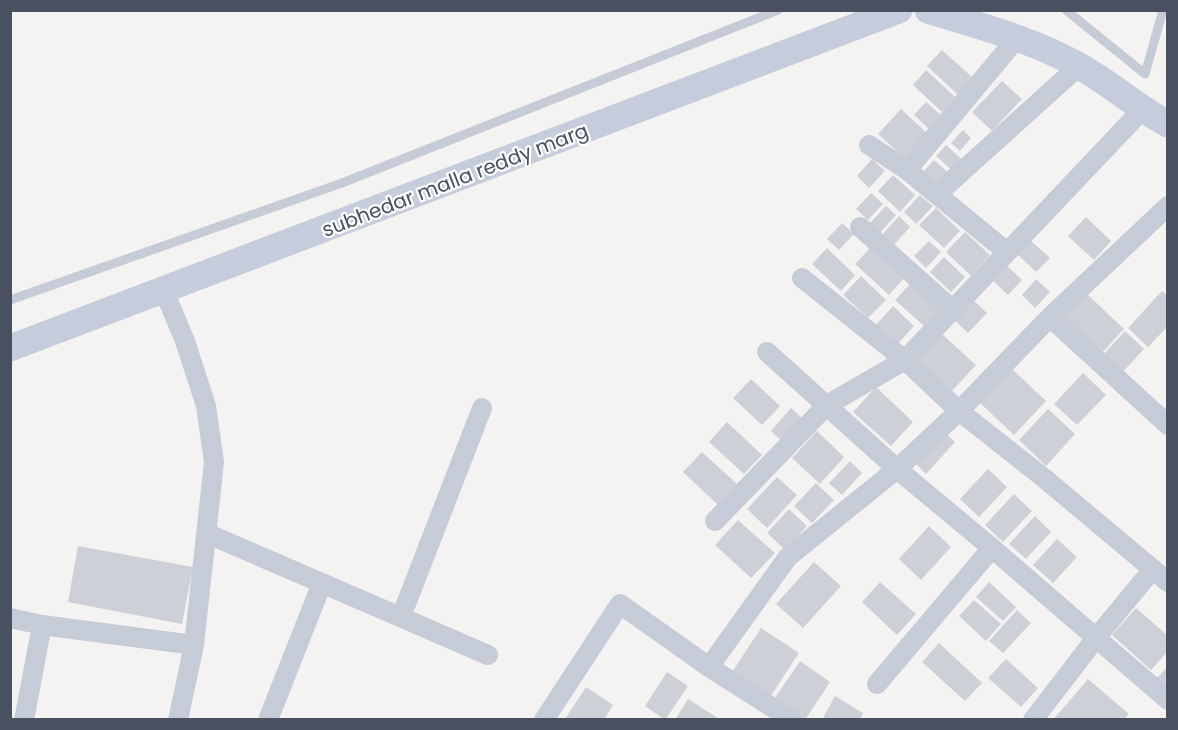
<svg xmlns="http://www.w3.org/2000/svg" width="1178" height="730" viewBox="0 0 1178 730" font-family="Poppins,sans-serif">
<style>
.building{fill:#ced0d8}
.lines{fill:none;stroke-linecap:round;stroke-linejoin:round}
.lane{stroke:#c6ccd7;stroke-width:9}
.street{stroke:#c6ccd7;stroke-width:20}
.secondary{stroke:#c5ccdb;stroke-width:27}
.labels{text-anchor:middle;stroke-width:4.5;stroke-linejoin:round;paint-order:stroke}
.street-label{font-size:20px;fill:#495161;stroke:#fff}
</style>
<rect width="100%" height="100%" fill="#f5f3f2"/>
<!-- building -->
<path class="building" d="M 942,50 L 973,78 L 957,94 L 927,66 Z
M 926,70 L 955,97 L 942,112 L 913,85 Z
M 1002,81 L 1022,99 L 992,131 L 972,112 Z
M 926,102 L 942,116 L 930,130 L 914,115 Z
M 901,109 L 927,133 L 904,158 L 878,134 Z
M 963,130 L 971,138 L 960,151 L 951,143 Z
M 946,145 L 966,163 L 956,174 L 936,156 Z
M 872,159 L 885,171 L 869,188 L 857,176 Z
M 934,160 L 953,177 L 938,192 L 920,175 Z
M 893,175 L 915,195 L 900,212 L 878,191 Z
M 871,193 L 883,204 L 868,220 L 856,209 Z
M 920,195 L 933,206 L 916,224 L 904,212 Z
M 886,206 L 896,215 L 879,234 L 869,224 Z
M 936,208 L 960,231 L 944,248 L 919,225 Z
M 899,216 L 910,227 L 893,246 L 882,235 Z
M 1086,217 L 1111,241 L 1094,260 L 1068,236 Z
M 842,223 L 854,234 L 839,250 L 827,239 Z
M 965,232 L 990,255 L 971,276 L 946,252 Z
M 1029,239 L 1050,258 L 1036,272 L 1016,253 Z
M 929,241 L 941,252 L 926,268 L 914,256 Z
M 873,245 L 906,276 L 889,295 L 855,264 Z
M 827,248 L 855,275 L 841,291 L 812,264 Z
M 944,257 L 965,277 L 951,292 L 930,272 Z
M 1004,263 L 1022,280 L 1008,295 L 990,278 Z
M 861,276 L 886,300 L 868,318 L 843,295 Z
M 1036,279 L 1050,292 L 1035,308 L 1022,295 Z
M 912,282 L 941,308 L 924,326 L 895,300 Z
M 1162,291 L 1168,296 L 1168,326 L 1148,347 L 1128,328 Z
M 1086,293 L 1124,329 L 1098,357 L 1060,321 Z
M 973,300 L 987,313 L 968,333 L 954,320 Z
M 893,306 L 914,326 L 893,349 L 872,329 Z
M 1125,331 L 1144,349 L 1120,375 L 1101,357 Z
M 942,334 L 976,365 L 949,394 L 916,363 Z
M 1010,367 L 1046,401 L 1014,435 L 978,401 Z
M 1083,373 L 1106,395 L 1077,425 L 1054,404 Z
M 751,379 L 780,406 L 762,425 L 733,398 Z
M 876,387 L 913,422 L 891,446 L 853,412 Z
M 791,408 L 805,421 L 784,443 L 771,431 Z
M 1048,409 L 1075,434 L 1046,466 L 1019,440 Z
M 727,422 L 762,455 L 744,474 L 709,442 Z
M 817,431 L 844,457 L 820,484 L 792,458 Z
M 943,431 L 955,442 L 926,474 L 914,462 Z
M 702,452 L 737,484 L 718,505 L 683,472 Z
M 850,461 L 862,473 L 842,495 L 829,483 Z
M 988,469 L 1007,487 L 979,517 L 960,499 Z
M 777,477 L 797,495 L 767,528 L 747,509 Z
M 816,483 L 834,500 L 812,523 L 794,506 Z
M 1014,494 L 1032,511 L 1003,542 L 985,525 Z
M 789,509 L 807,526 L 785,550 L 767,533 Z
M 1035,516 L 1051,532 L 1026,559 L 1009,544 Z
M 738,520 L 775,553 L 751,578 L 715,545 Z
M 929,526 L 951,547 L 921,580 L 899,559 Z
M 1057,539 L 1077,557 L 1053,583 L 1033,565 Z
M 78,546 L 193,567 L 182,624 L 68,602 Z
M 814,562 L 841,586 L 803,628 L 776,604 Z
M 880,582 L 916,614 L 897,635 L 862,602 Z
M 989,582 L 1016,607 L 1003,621 L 976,597 Z
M 974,600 L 1001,624 L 986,641 L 959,616 Z
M 1136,608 L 1168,636 L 1168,651 L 1151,670 L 1112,635 Z
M 1017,610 L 1031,623 L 1003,653 L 989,641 Z
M 761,628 L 799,653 L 770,697 L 732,672 Z
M 939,643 L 982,683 L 965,701 L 922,662 Z
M 1006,659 L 1038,688 L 1021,707 L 988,678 Z
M 800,661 L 830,682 L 805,720 L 801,720 L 773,701 Z
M 1168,666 L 1168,688 L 1157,678 Z
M 667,672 L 688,686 L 665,720 L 645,706 Z
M 1088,679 L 1129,714 L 1123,720 L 1053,720 Z
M 586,687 L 613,705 L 604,720 L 567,720 L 565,719 Z
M 835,696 L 863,713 L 860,720 L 822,720 Z
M 688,699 L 721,720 L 675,720 Z"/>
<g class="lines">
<!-- lane -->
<path class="lane" d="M 1066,10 L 1145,74 L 1163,10
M 10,300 L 342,183 L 778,10"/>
<!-- street -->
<path class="street" d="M 869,145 L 907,170 L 1007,252
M 907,170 L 1018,37
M 937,194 L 1079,66
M 860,227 L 954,311
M 802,278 L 905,360 L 959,411 L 1044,478 L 1168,582
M 164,291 L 185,341 L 206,406 L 214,462 L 194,645 L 178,720
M 1050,317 L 1168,425
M 767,352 L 897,469 L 992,548 L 1168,700
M 715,521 L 827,405 L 905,360 L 1142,110
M 206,533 L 488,655
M 401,617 L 482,408
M 10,618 L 42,625 L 194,645
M 709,667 L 788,557 L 897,469 L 959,411 L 1050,317 L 1168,206
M 877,684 L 992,548
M 24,720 L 42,625
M 268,720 L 322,583
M 544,720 L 620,604 L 709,667 L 792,720
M 1033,720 L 1096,638 L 1153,569"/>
<!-- secondary -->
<path class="secondary" d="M 928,10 C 979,26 1032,39 1079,66 C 1110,83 1136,107 1168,124
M 10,348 L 899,10"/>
</g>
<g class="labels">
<!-- street labels -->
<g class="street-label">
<text transform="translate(455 180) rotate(-21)" y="7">subhedar malla reddy marg</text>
</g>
</g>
<!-- border -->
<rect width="1178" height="730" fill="none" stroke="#495161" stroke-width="24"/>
</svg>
